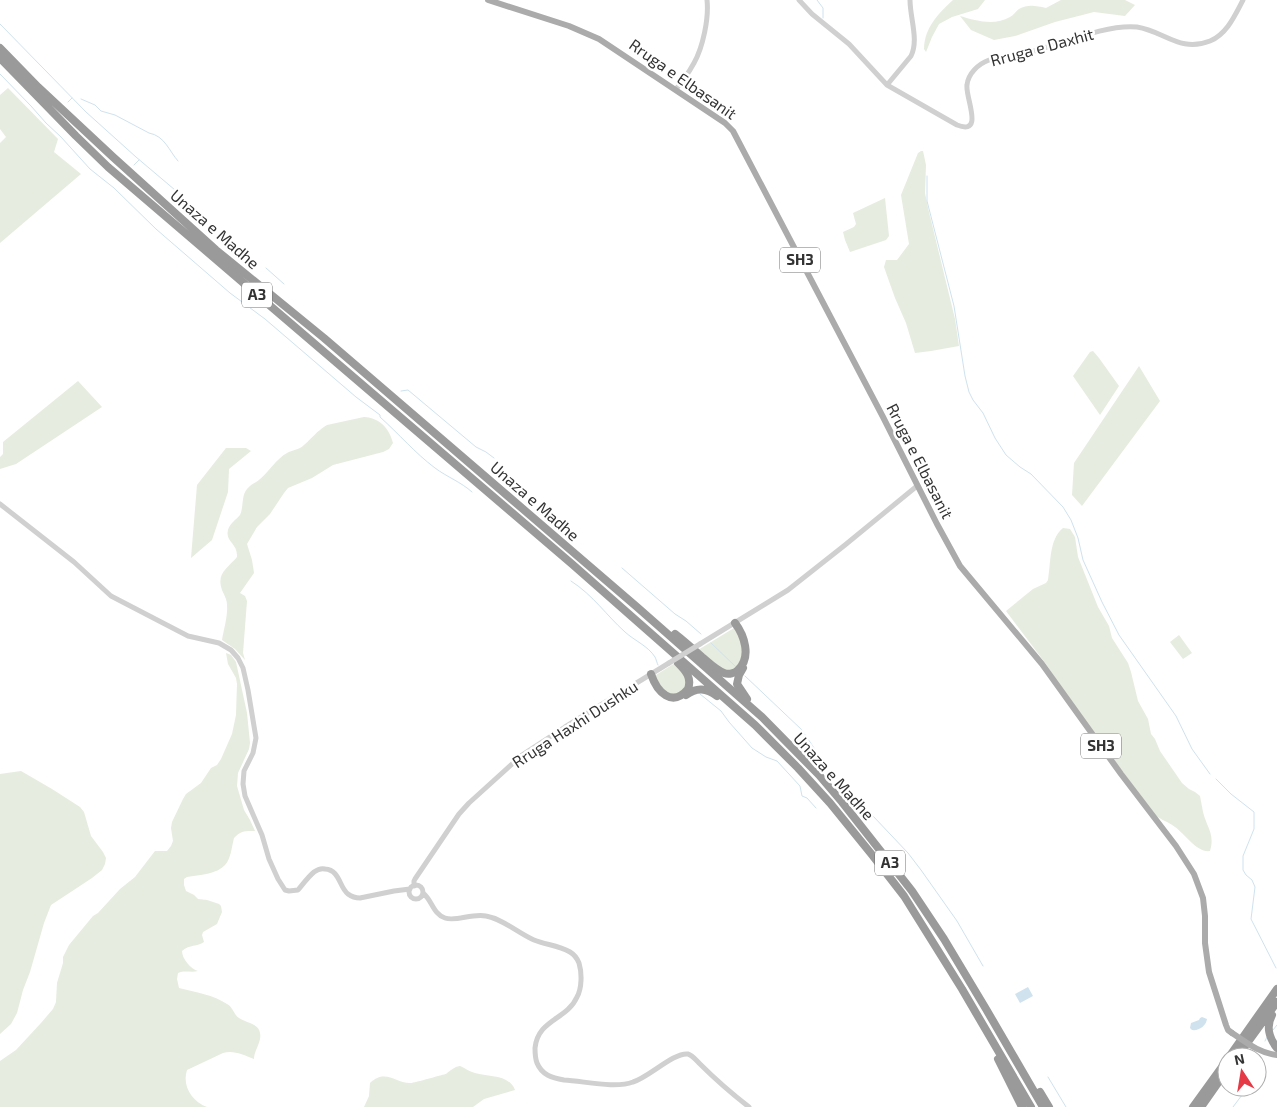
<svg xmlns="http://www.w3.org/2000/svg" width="1277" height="1107" viewBox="0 0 1277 1107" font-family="'Exo 2',sans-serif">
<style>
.green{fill:#e6ecdf}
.water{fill:#cfe2ee}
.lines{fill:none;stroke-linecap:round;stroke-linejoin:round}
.stream{stroke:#cfe2ee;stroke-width:1}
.minor{stroke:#d0d0d0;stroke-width:5}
.major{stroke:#ababab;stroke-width:6}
.highway{stroke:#9a9a9a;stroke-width:8}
.minor-bridge{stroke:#d0d0d0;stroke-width:5}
.major-bridge{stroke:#ababab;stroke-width:6}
.labels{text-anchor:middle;stroke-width:5;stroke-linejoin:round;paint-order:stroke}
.shield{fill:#fff;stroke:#707070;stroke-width:1}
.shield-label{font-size:15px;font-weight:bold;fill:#333}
.street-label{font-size:16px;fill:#333;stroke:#fff}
</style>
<rect width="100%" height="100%" fill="#fff"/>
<!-- green -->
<path class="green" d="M 953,0 L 985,0 L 978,9 L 952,17 L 939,24 L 932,37 L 926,52 L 924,49 C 924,44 925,38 927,33 C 932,20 943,9 953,0 Z
M 1061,0 L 1125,0 L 1135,5 L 1125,16 L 1094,12 L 1055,22 L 1015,36 L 994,40 L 971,30 L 960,16 C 976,21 995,26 1010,17 C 1014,15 1016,11 1019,9 C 1028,4 1036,6 1046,8 Z
M 8,88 L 58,139 L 54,152 L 81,174 L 0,243 L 0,143 L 6,137 L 0,129 L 0,95 Z
M 921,151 L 923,151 L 926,165 L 925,193 L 928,208 L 955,319 L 959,346 L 931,351 L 915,353 L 906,323 L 895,298 L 884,267 L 886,260 L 897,260 L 909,244 L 901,195 L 918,153 Z
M 885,198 L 889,236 L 886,240 L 850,252 L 845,240 L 843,232 L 854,227 L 856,224 L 853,213 Z
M 1093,351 L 1099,358 L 1119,386 L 1100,415 L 1073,376 L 1090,352 Z
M 1139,366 L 1160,401 L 1082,506 L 1072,495 L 1074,463 Z
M 78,381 L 102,407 L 16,464 L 0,469 L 0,457 L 3,454 L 3,442 Z
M 364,417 C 380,418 389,428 393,443 L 389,449 L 383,452 L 333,465 L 312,478 L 288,488 L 284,493 L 270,514 L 257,527 L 247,544 L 252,560 L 254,573 L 240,593 L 245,596 L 247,601 L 243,653 L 245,660 L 235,649 L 222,640 C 224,628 228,616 227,605 C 227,599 224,595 222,590 C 216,573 228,568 237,557 C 238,543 225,542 228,530 C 230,523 236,520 240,515 C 244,507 241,496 247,489 C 250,485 255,483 259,480 C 269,472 276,459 287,453 C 292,450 299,450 304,445 C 312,438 317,431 327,425 Z
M 226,448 L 246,448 L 251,451 L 229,469 L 228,492 L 212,540 L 191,558 L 197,485 Z
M 1063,528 L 1070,529 L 1075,537 L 1078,557 L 1098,607 L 1109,626 L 1112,638 L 1128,663 L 1131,672 L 1138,701 L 1148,719 L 1151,734 L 1155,739 L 1160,751 L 1182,783 L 1189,789 L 1195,792 L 1200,796 C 1201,801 1202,807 1203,812 C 1207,828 1215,834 1210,851 C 1197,853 1185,834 1175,827 C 1169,822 1161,820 1155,815 L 1080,715 L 1046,664 L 1006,611 L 1033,589 L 1046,583 L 1048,580 C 1051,563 1049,539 1063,528 Z
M 734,628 L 742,639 L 743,659 L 734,671 L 722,670 L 698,650 Z
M 1179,635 L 1192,653 L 1183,659 L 1170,642 Z
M 226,653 L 231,655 L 236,662 L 247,713 L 250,743 L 249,749 L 238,773 L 237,786 L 244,810 L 250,820 L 255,831 C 247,831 241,830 234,838 C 232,845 231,859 225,865 C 217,874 199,875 187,877 L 184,879 L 184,885 L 186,891 L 194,895 L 198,899 L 207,900 L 219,904 L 221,906 L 222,912 L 217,924 L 203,932 L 202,935 L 204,942 C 197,947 190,944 182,951 C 182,959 191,969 198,971 C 191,973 185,970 178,973 L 177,979 L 179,988 C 195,992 214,995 227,1004 C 233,1007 234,1015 239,1018 C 247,1023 259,1024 260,1033 C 262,1042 254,1050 254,1059 C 243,1055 234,1050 223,1053 L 187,1070 C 182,1085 191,1101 207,1107 L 0,1107 L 0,1061 L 16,1050 L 41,1023 L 53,1009 L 56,1002 L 57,983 L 63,963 L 63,957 L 69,945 L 93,916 L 98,913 L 120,889 L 135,877 L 155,851 L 167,851 L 171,846 L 173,841 L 171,828 L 172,822 L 183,799 L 186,794 L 201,783 L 211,768 L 217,765 L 221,759 L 232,734 L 236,715 L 237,684 L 236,678 L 228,664 Z
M 675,663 L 683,671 L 688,683 L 680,694 L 666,694 L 656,678 L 656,675 Z
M 21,771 L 52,789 L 80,807 L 84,812 L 91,836 L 103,852 L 106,858 L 105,864 L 102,870 L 92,878 L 51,905 L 44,923 L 30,972 L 23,990 L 17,1013 L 11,1024 L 0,1034 L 0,774 Z
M 460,1066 C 465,1068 470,1072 475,1073 C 488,1077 509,1074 515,1090 L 484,1099 L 473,1107 L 364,1107 L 369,1096 L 370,1083 C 386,1068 396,1084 411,1083 C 414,1083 445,1074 446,1074 C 451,1070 454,1067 460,1066 Z"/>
<!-- water -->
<path class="water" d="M 1028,987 L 1033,996 L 1020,1003 L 1015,994 Z
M 1202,1017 L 1207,1019 C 1206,1026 1199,1031 1192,1030 L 1190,1028 L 1191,1023 L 1199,1020 L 1200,1018 Z"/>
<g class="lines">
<!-- stream -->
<path class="stream" d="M 817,0 L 823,8 L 823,18
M 0,24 L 86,112 L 136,157 L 175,190
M 0,74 L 31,106 L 46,123 L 61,137 L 90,169 L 114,188 L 156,229 L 230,293 L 265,319 L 356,397 L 380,415 L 380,417 C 399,434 415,453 435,468 C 447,477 461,482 472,492
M 81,99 L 95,105 L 101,111 L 115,115 L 149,133 C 165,136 169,151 178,161
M 68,102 L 72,98
M 134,165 L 139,160
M 927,176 L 927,201 L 954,306 L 965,376 L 969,392 L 973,400 L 983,413 L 995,438 L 1006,455 L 1020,467 L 1031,474 L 1063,507 L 1071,520 L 1078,538 L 1083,560 L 1102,602 L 1119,635 L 1176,716 L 1192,749 L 1210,774
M 266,268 L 284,284
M 401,391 L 408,390 L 476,447 L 486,452 L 494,458
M 622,568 L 675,614 L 686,621 L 701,634
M 571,581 C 594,596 606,615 625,632 C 635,641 648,646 655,657 C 656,659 657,663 658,665
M 711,643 L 735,666
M 745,676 L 802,730 L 816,751
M 700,694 L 721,711 L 729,722 L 752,748 L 766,757 L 777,761 L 800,786 L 802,796 L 807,798 L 816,808
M 1216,779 L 1231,794 L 1254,812 L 1254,829 L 1243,856 L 1243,870 L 1246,875 L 1252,880 L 1255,887 L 1251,919 L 1276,968
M 873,816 L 908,853 L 921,870 L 957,921 L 983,966
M 1273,1030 L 1277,1025
M 1265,1041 L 1267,1037
M 1257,1065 L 1258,1060
M 1048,1077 L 1066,1107
M 1233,1107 L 1248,1087"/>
<!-- minor -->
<path class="minor" d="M 799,0 L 812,14 L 849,44 L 887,85 L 957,125 C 985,136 965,97 967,85 C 968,74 978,64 989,60 C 1003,55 1019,55 1034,51 C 1063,43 1107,24 1137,27 C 1164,31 1180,53 1210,41 C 1227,34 1235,15 1243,0
M 887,85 L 911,56 C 919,40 910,18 910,0
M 676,89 C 683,81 689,72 694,63 C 703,47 709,18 707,0
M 0,504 L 74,562 L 111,596 L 188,636 L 219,643 L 231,650 L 238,658 L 243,668 L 248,690 L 256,738 L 253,753 L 244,771 L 243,784 L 245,796 L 262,835 L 269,859 L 278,879 L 285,890 L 289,891 L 298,890 C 303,884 308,877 314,872 C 318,869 321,868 325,869 C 340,870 339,887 348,894 C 352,897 356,898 360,898 L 394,891 L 410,889
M 700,644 L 788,590 L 845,545 L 917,486
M409 892a7 7 0 1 1 14 0a7 7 0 1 1-14 0Z
M 414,886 L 414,881 L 415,879 L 459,814 L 469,803 L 522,755 L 565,727 L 669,663
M 423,893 C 432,900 433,914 445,918 C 456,922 472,913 486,916 C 503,919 518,933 534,940 C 546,945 558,945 570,952 C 575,955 577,958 579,963 C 582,973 582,988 577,997 C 567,1020 538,1019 535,1048 C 535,1053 535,1058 537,1063 C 542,1075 552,1078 564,1080 C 584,1081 615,1089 633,1082 C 648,1078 674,1052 688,1054 C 692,1055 696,1060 700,1064 C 715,1079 731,1093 749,1107"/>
<!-- major -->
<path class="major" d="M 488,0 L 569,26 L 599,39 L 725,123 L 733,131 L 883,417 L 937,524 L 960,566 L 1042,664 L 1121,774 L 1176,846 L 1194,874 L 1203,898 L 1205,916 L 1205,943 L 1209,972 L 1226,1025 L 1228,1030 L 1232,1033"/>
<!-- highway -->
<path class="highway" d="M 0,48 L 38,87 L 113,157 L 216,250 L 324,338 L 637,607 L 762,717 L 819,775 L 842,802 L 912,891 L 944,939 L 986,1009 L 1043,1107
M 0,58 L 76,136 L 108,167 L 572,564 L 755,725 L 798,768 L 830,803 L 873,856 L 904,896 L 962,989 L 1031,1107
M 675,634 C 684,641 693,649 702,657 C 708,662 716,670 724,673 C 729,675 735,673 738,670 C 752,657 744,635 735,623
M 743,668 L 739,675 L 737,684 L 747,699
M 651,674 C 657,692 672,708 688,689 C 692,678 686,671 678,663
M 686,695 C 697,687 706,688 717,696
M 1272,1015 C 1266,1026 1269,1038 1277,1048
M 1229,1057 L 1277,989
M 1237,1057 L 1277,1002
M 998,1059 L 1022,1107
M 1040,1092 L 1049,1107
M 1193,1107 L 1227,1060
M 1201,1107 L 1227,1070"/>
<!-- minor-bridge -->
<path class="minor-bridge" d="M 669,663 L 700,644"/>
<!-- major-bridge -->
<path class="major-bridge" d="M 1232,1033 C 1247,1043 1259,1053 1277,1055"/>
</g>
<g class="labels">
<!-- shield labels -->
<g class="shield">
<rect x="780" y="247.5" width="40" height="25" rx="4"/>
<rect x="242" y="282.5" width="30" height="25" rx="4"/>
<rect x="1081" y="733.5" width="40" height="25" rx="4"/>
<rect x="875" y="850.5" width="30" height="25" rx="4"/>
</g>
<g class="shield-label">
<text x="800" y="265">SH3</text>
<text x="257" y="300">A3</text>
<text x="1101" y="751">SH3</text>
<text x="890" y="868">A3</text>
</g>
<!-- street labels -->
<g class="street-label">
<text transform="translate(1042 47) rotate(-15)" y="6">Rruga e Daxhit</text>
<text transform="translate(683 79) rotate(35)" y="6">Rruga e Elbasanit</text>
<text transform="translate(215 229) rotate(41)" y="6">Unaza e Madhe</text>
<text transform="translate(920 461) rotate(63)" y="6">Rruga e Elbasanit</text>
<text transform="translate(535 501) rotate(41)" y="6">Unaza e Madhe</text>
<text transform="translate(575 724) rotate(-33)" y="6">Rruga Haxhi Dushku</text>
<text transform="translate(834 776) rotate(48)" y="6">Unaza e Madhe</text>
</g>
</g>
<!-- north arrow -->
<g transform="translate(1242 1072) rotate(348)"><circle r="24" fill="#ffffff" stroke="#adadad"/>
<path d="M0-4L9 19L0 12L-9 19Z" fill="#e63946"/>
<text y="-8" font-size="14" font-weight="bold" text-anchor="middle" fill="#333333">N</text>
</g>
</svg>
